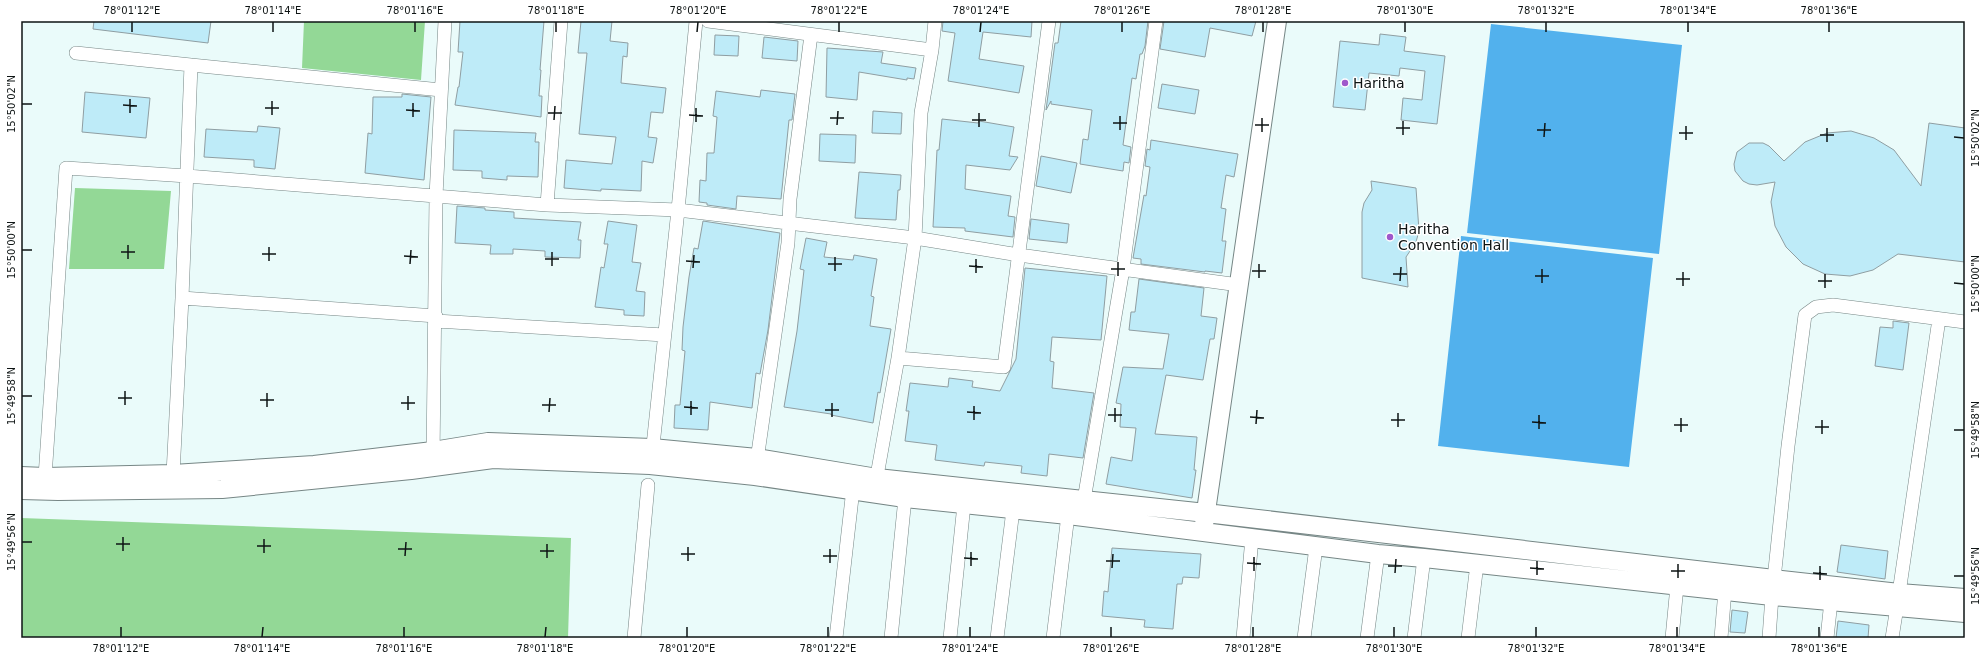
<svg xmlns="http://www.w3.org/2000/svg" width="1986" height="659" viewBox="0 0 1986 659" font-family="'DejaVu Sans',sans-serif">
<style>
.green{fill:#93d896}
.water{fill:#52b1ed}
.building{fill:#beebf8;stroke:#8f9ea2}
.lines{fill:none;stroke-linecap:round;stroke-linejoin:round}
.street-casing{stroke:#768685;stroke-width:14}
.secondary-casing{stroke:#768685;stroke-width:20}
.street{stroke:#fff;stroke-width:13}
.secondary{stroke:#fff;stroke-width:18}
.ticks{fill:none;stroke:#0e1414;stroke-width:1.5}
.poi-dot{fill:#9f57cb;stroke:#fff;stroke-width:1.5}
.labels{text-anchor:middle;stroke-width:3;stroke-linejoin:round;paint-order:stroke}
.poi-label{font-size:14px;fill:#0e1414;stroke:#fff;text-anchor:start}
.neatline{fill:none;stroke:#0e1414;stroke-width:1.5}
.ticks-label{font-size:10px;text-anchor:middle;fill:#0e1414}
</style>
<rect width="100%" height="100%" fill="#eafbfa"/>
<!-- green -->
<path class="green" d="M 304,21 L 425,21 L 421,80 L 302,68 Z
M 75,188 L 171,191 L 164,269 L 69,269 Z
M 21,518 L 571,538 L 568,638 L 21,638 Z"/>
<!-- water -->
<path class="water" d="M 1491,24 L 1682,45 L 1659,254 L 1467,233 Z
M 1461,236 L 1653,258 L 1629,467 L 1438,446 Z"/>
<!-- building -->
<path class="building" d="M 94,21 L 211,21 L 208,43 L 93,29 Z
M 460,21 L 544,21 L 540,70 L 541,70 L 539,96 L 542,96 L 541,117 L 455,105 L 458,87 L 459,87 L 463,52 L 458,52 Z
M 581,21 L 612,21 L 610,41 L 628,43 L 627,57 L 623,56 L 621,83 L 666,88 L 663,113 L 651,112 L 648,137 L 657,138 L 653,163 L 642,161 L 641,191 L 601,189 L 601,191 L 564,188 L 566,160 L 612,164 L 616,137 L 579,134 L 587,53 L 578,53 Z
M 943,21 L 1032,21 L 1031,37 L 983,32 L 979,59 L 1024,66 L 1019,93 L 948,81 L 955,33 L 942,31 Z
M 1061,21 L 1148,21 L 1145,46 L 1142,54 L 1140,54 L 1136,79 L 1132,78 L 1123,145 L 1131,147 L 1129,163 L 1124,162 L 1123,171 L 1080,164 L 1083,139 L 1088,140 L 1092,110 L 1051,104 L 1051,101 L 1046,110 L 1055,43 L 1058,43 Z
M 1164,21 L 1256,21 L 1252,36 L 1210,28 L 1205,57 L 1160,49 Z
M 1380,34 L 1406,37 L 1404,51 L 1445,56 L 1437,124 L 1401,120 L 1403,98 L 1422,100 L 1425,71 L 1400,68 L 1399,76 L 1369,73 L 1365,110 L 1333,107 L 1340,41 L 1379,45 Z
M 715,35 L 739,36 L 738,56 L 714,55 Z
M 764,37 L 798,41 L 797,61 L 762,58 Z
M 827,48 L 883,52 L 881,63 L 916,68 L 914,79 L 907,78 L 907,80 L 859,72 L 857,100 L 826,97 Z
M 1162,84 L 1199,90 L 1195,114 L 1158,108 Z
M 761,90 L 795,94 L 792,120 L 789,120 L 781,199 L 737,196 L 736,209 L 707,205 L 707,203 L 699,202 L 700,180 L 706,181 L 707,153 L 714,153 L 717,117 L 713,116 L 716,91 L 760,97 Z
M 85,92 L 150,98 L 146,138 L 82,132 Z
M 402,94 L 431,97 L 424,180 L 365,173 L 368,133 L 372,134 L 373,97 L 402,97 Z
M 873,111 L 902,113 L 901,134 L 872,133 Z
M 942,119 L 978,123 L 979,121 L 1014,127 L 1009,156 L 1018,157 L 1010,170 L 966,165 L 965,189 L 1011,196 L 1008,216 L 1015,217 L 1013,237 L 965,231 L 965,228 L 933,227 L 937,150 L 939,150 Z
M 1929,123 L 1965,128 L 1965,262 L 1898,254 L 1873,270 L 1850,276 L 1825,274 L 1803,264 L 1786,247 L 1775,226 L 1771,202 L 1775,182 L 1757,185 L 1749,184 L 1743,181 L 1735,171 L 1734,164 L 1737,152 L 1749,143 L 1763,143 L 1769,146 L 1784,161 L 1805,142 L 1827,133 L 1851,131 L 1874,138 L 1894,150 L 1921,186 Z
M 258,126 L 280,128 L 275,169 L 254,167 L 254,160 L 204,157 L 206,129 L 257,132 Z
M 454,130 L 536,133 L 535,142 L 539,142 L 538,177 L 507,176 L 507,180 L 482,178 L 482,171 L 453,170 Z
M 820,134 L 856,135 L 855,163 L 819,161 Z
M 1151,140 L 1238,154 L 1234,177 L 1226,175 L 1221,208 L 1226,209 L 1222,241 L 1226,241 L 1222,273 L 1205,271 L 1205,272 L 1141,264 L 1141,259 L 1133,258 L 1144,195 L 1146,196 L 1150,167 L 1145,166 L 1147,149 L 1150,150 Z
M 1041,156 L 1077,163 L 1071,193 L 1036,186 Z
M 859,172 L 901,175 L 900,190 L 898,190 L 896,220 L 855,218 Z
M 1371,181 L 1416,188 L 1419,231 L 1416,242 L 1406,257 L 1408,287 L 1362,278 L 1362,212 L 1364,203 L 1372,190 Z
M 457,206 L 485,208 L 485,210 L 514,212 L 514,218 L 581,222 L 578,240 L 581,240 L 580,258 L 545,257 L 545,251 L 513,249 L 513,254 L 490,254 L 491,245 L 455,243 Z
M 1031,219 L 1069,224 L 1067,243 L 1029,239 Z
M 608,221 L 637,225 L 632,262 L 641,263 L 636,291 L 645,292 L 644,316 L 624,315 L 624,310 L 595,307 L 601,267 L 604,268 L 608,244 L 604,244 Z
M 703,221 L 780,233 L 768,330 L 760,374 L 756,373 L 752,408 L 710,402 L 708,430 L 674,428 L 675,405 L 680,405 L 685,351 L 682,350 L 683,327 L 689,277 L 694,248 L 698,249 Z
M 806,238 L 827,242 L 824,257 L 853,260 L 854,255 L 877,259 L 871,296 L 874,297 L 870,326 L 891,329 L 880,393 L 878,392 L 873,423 L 831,415 L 831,414 L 784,407 L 797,331 L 804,270 L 800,269 Z
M 1025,268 L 1107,276 L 1101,340 L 1052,337 L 1050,361 L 1054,362 L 1052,388 L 1094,393 L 1083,458 L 1049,454 L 1047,476 L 1021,473 L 1022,466 L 985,462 L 984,466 L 935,460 L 937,445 L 905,441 L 909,411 L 906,411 L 910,383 L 948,387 L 949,378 L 973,381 L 972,387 L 1000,391 L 1016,359 Z
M 1139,279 L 1204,288 L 1201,316 L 1217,318 L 1214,339 L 1210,339 L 1203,380 L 1166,375 L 1155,434 L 1197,437 L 1194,470 L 1196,470 L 1192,498 L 1106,484 L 1111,457 L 1132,461 L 1136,428 L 1120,427 L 1121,404 L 1116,403 L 1123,367 L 1163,369 L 1169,334 L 1129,330 L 1131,312 L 1135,312 Z
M 1893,321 L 1909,323 L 1903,370 L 1875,366 L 1880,327 L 1893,328 Z
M 1841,545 L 1888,551 L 1885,579 L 1837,572 Z
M 1112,548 L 1201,554 L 1199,578 L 1183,577 L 1182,584 L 1177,584 L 1173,629 L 1144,627 L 1145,620 L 1102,616 L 1104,591 L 1108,592 Z
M 1732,610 L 1748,612 L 1745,633 L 1730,632 Z
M 1838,621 L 1869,625 L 1868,638 L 1836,638 Z"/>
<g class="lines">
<!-- street casing -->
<g class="street-casing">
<path id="street" d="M 708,21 L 932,50
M 76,53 L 191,65
M 547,205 L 561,21
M 182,298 L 436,316
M 436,321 L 664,335
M 898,358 L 1004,367 L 1049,21
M 652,455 L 678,210 L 696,21
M 433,459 L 436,196 L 445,21
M 756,467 L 788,243 L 790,199 L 811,35
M 173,474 L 182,298 L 191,65 L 441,90
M 45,477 L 66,168 L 187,176 L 547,205 L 678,210 L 915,238 L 1019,255 L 1239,285
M 875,487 L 898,358 L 915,238 L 921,113 L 932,50 L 935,21
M 1084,500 L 1123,269 L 1156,21
M 1774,579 L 1788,446 L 1805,315 L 1816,307 L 1833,305 L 1965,322
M 1899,593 L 1939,319
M 634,638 L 648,485
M 836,638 L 853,489
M 891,638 L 905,498
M 950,638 L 965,495
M 997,638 L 1013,510
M 1053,638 L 1068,515
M 1243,638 L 1252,538
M 1304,638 L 1316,547
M 1367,638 L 1378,554
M 1414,638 L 1424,558
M 1468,638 L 1477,564
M 1672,638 L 1677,586
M 1721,638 L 1725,590
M 1769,638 L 1772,596
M 1827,638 L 1831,601
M 1892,638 L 1897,607"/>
</g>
<!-- secondary casing -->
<g class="secondary-casing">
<path id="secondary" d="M 21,476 L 45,477 L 173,474 L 314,465 L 433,451 L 488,442 L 652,448 L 757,458 L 877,478 L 1206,513 L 1774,579 L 1899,593 L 1965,598
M 21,490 L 58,491 L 222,489 L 411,470 L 493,459 L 650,465 L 755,476 L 905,498 L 1068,515 L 1378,554 L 1424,558 L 1772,596 L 1965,613
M 1204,525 L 1277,21"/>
</g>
<!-- street -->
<use href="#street" class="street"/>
<!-- secondary -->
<use href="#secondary" class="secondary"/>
</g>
<!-- ticks -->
<path class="ticks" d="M 132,32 L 132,22M 273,32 L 273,22M 415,32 L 415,22M 556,32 L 556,22M 697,32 L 698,22M 839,32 L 839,22M 980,32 L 981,22M 1122,32 L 1122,22M 1263,32 L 1263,22M 1405,32 L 1405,22M 1546,32 L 1546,22M 1688,32 L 1688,22M 1829,32 L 1829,22M 22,104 L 32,104M 123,105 L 137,106M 265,108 L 279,108M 406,110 L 420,111M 130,113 L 130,99M 548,113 L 562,113M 272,115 L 272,101M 689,115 L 703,116M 413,117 L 413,103M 830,118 L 844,118M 554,120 L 555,106M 972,120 L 986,120M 696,122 L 696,108M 1113,123 L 1127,123M 837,125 L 838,111M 1255,125 L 1269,125M 979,127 L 979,113M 1396,128 L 1410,128M 1120,130 L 1120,116M 1537,130 L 1551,130M 1262,132 L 1262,118M 1679,133 L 1693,133M 1403,135 L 1403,121M 1820,135 L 1834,135M 1544,137 L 1545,123M 1954,137 L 1964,138M 1686,140 L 1686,126M 1827,142 L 1827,128M 22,250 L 32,250M 121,252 L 135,252M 262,254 L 276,254M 404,256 L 418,257M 128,259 L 128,245M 545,259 L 559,259M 269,261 L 269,247M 686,261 L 700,262M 410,264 L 411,250M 828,264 L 842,264M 552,266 L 552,252M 969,266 L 983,267M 693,268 L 694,255M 1111,269 L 1125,269M 835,271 L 835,257M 1252,271 L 1266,271M 976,273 L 976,259M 1393,274 L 1407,274M 1118,276 L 1118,262M 1535,276 L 1549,276M 1259,278 L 1259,264M 1676,279 L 1690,279M 1400,281 L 1401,267M 1818,281 L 1832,281M 1542,283 L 1542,269M 1954,283 L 1964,284M 1683,286 L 1683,272M 1825,288 L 1825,274M 22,396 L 32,396M 118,398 L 132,398M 260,400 L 274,400M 401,403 L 415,403M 125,405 L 125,391M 542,405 L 556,405M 267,407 L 267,393M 684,407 L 698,408M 408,410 L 408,396M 825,410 L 839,410M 549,412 L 550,398M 967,412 L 981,413M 691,415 L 691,401M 1108,415 L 1122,415M 832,417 L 832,403M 1250,417 L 1264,418M 974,420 L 974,406M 1391,420 L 1405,420M 1115,422 L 1115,408M 1532,422 L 1546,423M 1256,424 L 1257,410M 1674,425 L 1688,425M 1398,427 L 1398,413M 1815,427 L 1829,427M 1539,429 L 1539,415M 1954,430 L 1964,430M 1681,432 L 1681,418M 1822,434 L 1822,420M 22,542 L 32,542M 116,544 L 130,544M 257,546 L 271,546M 398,549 L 412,549M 123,551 L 123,537M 540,551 L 554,551M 264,553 L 264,539M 681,554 L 695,554M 405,556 L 406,542M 823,556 L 837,556M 547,558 L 547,544M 964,558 L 978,559M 688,561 L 688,547M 1106,561 L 1120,561M 830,563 L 830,549M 1247,563 L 1261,564M 971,566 L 971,552M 1388,566 L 1402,566M 1112,568 L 1113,554M 1530,568 L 1544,569M 1254,571 L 1254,557M 1671,571 L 1685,571M 1395,573 L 1396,559M 1813,573 L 1827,574M 1537,575 L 1537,561M 1954,576 L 1964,576M 1678,578 L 1678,564M 1820,580 L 1820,566M 121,637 L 121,627M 262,637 L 263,627M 404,637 L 404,627M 545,637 L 546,627M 687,637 L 687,627M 828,637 L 828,627M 970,637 L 970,627M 1111,637 L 1111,627M 1253,637 L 1253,627M 1394,637 L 1394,627M 1536,637 L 1536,627M 1677,637 L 1677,627M 1819,637 L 1819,627"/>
<!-- markers -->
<g class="poi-dot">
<circle cx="1345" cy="83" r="4"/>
<circle cx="1390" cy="237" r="4"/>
</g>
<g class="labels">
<!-- poi labels -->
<g class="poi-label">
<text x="1353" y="88">Haritha</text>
<text x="1398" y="234">Haritha<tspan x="1398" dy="16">Convention Hall</tspan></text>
</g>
</g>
<!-- border -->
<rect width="1986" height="659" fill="none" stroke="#ffffff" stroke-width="44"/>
<rect x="22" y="22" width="1942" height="615" class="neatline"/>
<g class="ticks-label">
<text x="132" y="14">78°01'12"E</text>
<text x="273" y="14">78°01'14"E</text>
<text x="415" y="14">78°01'16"E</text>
<text x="556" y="14">78°01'18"E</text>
<text x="698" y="14">78°01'20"E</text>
<text x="839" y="14">78°01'22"E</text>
<text x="981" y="14">78°01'24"E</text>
<text x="1122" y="14">78°01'26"E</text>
<text x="1263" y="14">78°01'28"E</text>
<text x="1405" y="14">78°01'30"E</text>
<text x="1546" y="14">78°01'32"E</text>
<text x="1688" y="14">78°01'34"E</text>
<text x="1829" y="14">78°01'36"E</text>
<text transform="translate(11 104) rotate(-90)" y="4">15°50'02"N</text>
<text transform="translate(1975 138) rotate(-90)" y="4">15°50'02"N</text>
<text transform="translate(11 250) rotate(-90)" y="4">15°50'00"N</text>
<text transform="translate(1975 284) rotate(-90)" y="4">15°50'00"N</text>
<text transform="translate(11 396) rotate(-90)" y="4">15°49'58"N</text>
<text transform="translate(1975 430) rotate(-90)" y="4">15°49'58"N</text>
<text transform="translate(11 542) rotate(-90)" y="4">15°49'56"N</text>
<text transform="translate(1975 576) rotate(-90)" y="4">15°49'56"N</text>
<text x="121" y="652">78°01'12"E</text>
<text x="262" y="652">78°01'14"E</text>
<text x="404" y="652">78°01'16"E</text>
<text x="545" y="652">78°01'18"E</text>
<text x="687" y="652">78°01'20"E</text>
<text x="828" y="652">78°01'22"E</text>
<text x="970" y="652">78°01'24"E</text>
<text x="1111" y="652">78°01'26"E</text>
<text x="1253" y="652">78°01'28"E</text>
<text x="1394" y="652">78°01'30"E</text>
<text x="1536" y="652">78°01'32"E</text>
<text x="1677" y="652">78°01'34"E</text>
<text x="1819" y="652">78°01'36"E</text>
</g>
</svg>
